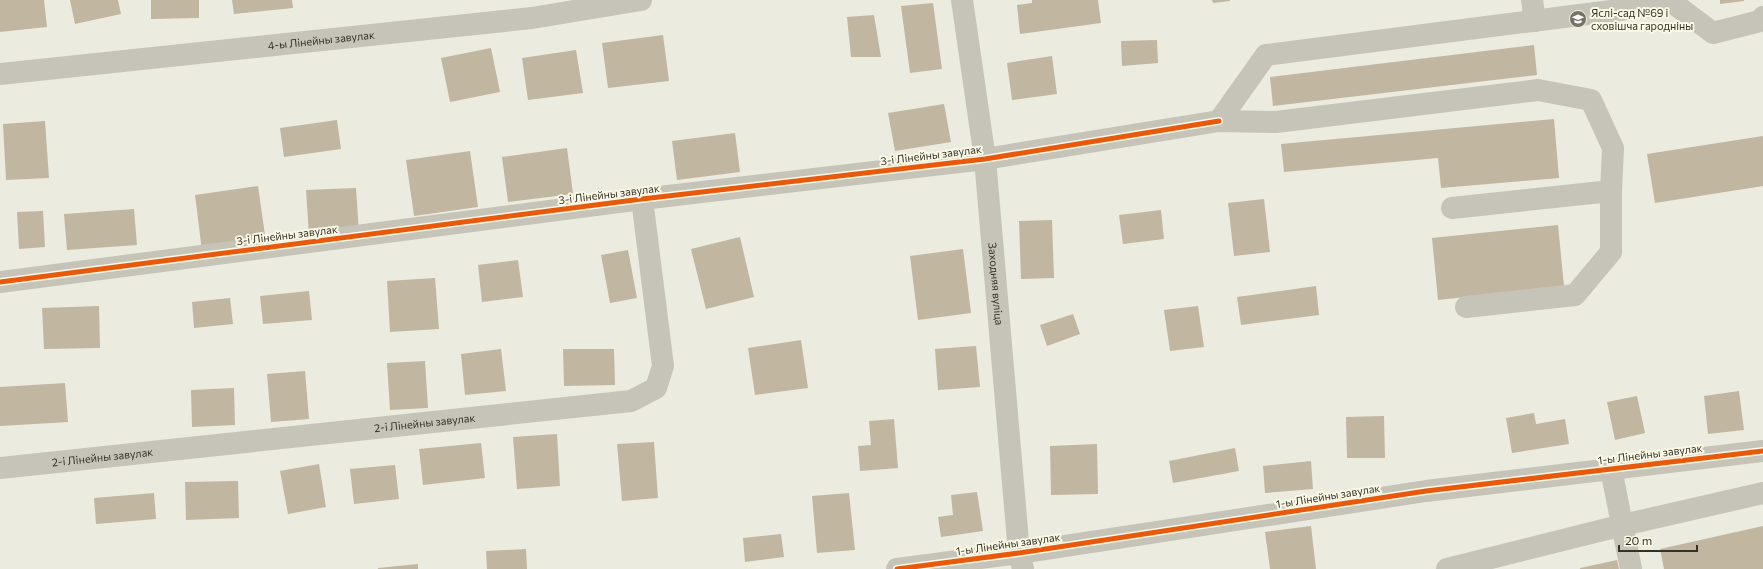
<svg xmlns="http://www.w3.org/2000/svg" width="1763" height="569" viewBox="0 0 1763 569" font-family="Commissioner,sans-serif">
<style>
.building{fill:#c1b6a0}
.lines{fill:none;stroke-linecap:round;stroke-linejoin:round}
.minor{stroke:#c6c4b8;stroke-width:22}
.cycleway-casing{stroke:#faf8e6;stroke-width:8}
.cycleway{stroke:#e8590c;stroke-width:5}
.labels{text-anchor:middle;stroke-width:4;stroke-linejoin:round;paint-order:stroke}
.poi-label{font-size:11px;fill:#363126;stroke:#faf8e6;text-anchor:start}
.street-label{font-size:11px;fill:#363126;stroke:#faf8e6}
</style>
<rect width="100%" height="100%" fill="#ecebdf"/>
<!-- building -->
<path class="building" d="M 0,0 L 44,0 L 47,27 L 0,32 Z
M 70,0 L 118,0 L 121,14 L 75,24 Z
M 151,0 L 199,0 L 199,18 L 151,19 Z
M 232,0 L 292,0 L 293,8 L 234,14 Z
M 1032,0 L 1098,0 L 1101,23 L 1020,34 L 1017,5 L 1032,3 Z
M 1212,0 L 1230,0 L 1230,1 L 1213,3 Z
M 1720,0 L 1744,0 L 1744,1 L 1720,4 Z
M 933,3 L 942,69 L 910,73 L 901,6 Z
M 874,15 L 881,57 L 851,57 L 847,17 Z
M 663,35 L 669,81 L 608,88 L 602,43 Z
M 1157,40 L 1158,63 L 1122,66 L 1121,41 Z
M 1534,45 L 1537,75 L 1273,106 L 1270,77 Z
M 491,48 L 500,92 L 450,102 L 441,58 Z
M 576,50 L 583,93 L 528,100 L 522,58 Z
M 1052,56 L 1057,94 L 1012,100 L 1007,63 Z
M 944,104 L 951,142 L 895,151 L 888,113 Z
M 1554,119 L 1559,178 L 1441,188 L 1438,158 L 1284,172 L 1281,144 Z
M 337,120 L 341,149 L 284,157 L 280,128 Z
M 45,121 L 49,178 L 6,180 L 3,124 Z
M 735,133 L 740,172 L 677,180 L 672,141 Z
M 1763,136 L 1763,186 L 1655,203 L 1647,154 Z
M 567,148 L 573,194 L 508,202 L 502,157 Z
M 470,151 L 478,207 L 414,216 L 406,160 Z
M 258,186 L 266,242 L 202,251 L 195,195 Z
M 356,188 L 359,233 L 309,235 L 306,190 Z
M 1264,199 L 1270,252 L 1234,256 L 1228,203 Z
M 134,209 L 137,245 L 67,250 L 64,214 Z
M 1161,210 L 1164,239 L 1123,244 L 1119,215 Z
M 43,211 L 45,247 L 19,249 L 17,212 Z
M 1052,220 L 1054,278 L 1021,279 L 1019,221 Z
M 1558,225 L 1564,286 L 1438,300 L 1432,238 Z
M 740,237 L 754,297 L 706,309 L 691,249 Z
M 963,249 L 971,313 L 918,320 L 910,256 Z
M 628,250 L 637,298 L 610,303 L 601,255 Z
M 518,260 L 523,297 L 482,302 L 478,265 Z
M 435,278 L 439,329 L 390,332 L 387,281 Z
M 1316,286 L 1319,315 L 1241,325 L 1237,297 Z
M 309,291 L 312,320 L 263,324 L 260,296 Z
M 230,298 L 233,324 L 194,328 L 192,302 Z
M 99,306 L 100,348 L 44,349 L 42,308 Z
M 1198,306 L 1204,347 L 1170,351 L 1164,310 Z
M 1073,314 L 1080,334 L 1047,346 L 1040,325 Z
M 801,340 L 808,388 L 755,395 L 748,348 Z
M 976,346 L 980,387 L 938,390 L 935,349 Z
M 501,349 L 506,391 L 465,395 L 461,354 Z
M 563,349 L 614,349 L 615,385 L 564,386 Z
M 425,361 L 428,408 L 390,410 L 387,363 Z
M 305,371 L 309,419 L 271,422 L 267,374 Z
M 65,383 L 68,422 L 0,426 L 0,387 Z
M 234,388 L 235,425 L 192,427 L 191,390 Z
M 1739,391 L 1744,430 L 1708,434 L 1704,396 Z
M 1637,396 L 1645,433 L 1615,440 L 1607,402 Z
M 1534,413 L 1536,424 L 1565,419 L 1569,444 L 1512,453 L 1506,418 Z
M 1384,416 L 1385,458 L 1347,458 L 1346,417 Z
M 894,419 L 898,468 L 860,471 L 858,446 L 871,445 L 869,421 Z
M 557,434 L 560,486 L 517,489 L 513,437 Z
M 654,442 L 658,498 L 622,501 L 617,444 Z
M 481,443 L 485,478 L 423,485 L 419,449 Z
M 1097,444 L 1098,494 L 1051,495 L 1050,446 Z
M 1235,448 L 1239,471 L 1173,483 L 1169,461 Z
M 1311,461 L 1313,489 L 1265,493 L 1263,466 Z
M 319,464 L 326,507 L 288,514 L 280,471 Z
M 395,465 L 399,499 L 354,504 L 350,469 Z
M 238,481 L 239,518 L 186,520 L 185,482 Z
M 977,492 L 983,531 L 941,537 L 938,517 L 953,515 L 951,495 Z
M 154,493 L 156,519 L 96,524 L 94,498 Z
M 849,493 L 855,550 L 817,553 L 812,496 Z
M 1311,526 L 1316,569 L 1270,569 L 1265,532 Z
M 1763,526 L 1763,569 L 1664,569 L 1660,549 Z
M 781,534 L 784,557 L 745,562 L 743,538 Z
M 526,549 L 527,569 L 487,569 L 486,551 Z
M 1617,560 L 1619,569 L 1580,569 L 1580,568 Z
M 418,564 L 418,569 L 378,569 L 378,568 Z"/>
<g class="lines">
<!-- minor -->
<g class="minor">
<path id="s1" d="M 962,0 L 985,159 L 1019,553 L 1023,569"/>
<path d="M 1532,0 L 1535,21"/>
<path id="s2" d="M 0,74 L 532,18 L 641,0"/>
<path d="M 1219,121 L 1266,55 L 1673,3 L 1713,33 L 1760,21 L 1763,17"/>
<path d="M 1452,208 L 1611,191"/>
<path d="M 0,282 L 642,199 L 985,159 L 1219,121 L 1276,122 L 1538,90 L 1591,100 L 1613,148 L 1611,191 L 1611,252 L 1575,295 L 1466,307"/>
<path id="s3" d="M 0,468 L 631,401 L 656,388 L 663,366 L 642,199"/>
<path d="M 1611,469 L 1631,569"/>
<path d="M 897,569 L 1019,553 L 1426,491 L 1763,451"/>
<path d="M 1447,569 L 1623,525 L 1763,493"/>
</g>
<!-- cycleway casing -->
<g class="cycleway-casing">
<path id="cycleway" d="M 0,282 L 642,199 L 985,159 L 1219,121
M 897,569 L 1019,553 L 1426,491 L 1763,451"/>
</g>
<!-- cycleway -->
<use href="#cycleway" class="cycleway"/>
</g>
<!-- icons -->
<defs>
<g id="school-disc" transform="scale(0.9)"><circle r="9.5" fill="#767267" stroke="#faf8e6"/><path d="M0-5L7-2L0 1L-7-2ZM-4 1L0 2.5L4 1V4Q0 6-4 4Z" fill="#fff"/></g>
</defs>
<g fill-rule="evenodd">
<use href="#school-disc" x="1578" y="19"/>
</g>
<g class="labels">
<!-- poi labels -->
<g class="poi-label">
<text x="1591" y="17">Яслі-сад №69 і<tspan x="1591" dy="13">сховішча гародніны</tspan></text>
</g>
<!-- street labels -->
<g class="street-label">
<text dy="4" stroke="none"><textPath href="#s2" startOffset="323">4-ы Лінейны завулак</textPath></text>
<text transform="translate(931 155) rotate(-7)" y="4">3-і Лінейны завулак</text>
<text transform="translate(609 194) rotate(-7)" y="4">3-і Лінейны завулак</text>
<text transform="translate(287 235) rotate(-7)" y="4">3-і Лінейны завулак</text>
<text dy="4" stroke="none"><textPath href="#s1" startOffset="286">Заходняя вуліца</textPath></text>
<text dy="4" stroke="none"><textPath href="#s3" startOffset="427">2-і Лінейны завулак</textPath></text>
<text transform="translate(1650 454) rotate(-7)" y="4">1-ы Лінейны завулак</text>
<text dy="4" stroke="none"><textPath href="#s3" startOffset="103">2-і Лінейны завулак</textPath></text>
<text transform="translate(1328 496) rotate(-9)" y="4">1-ы Лінейны завулак</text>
<text transform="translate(1008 544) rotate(-8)" y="4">1-ы Лінейны завулак</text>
</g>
</g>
<!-- scale -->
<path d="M1619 545v6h78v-6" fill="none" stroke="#363126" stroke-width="2"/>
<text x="1625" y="545" font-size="12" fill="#363126" stroke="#faf8e6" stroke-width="3" paint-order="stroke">20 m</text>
</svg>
